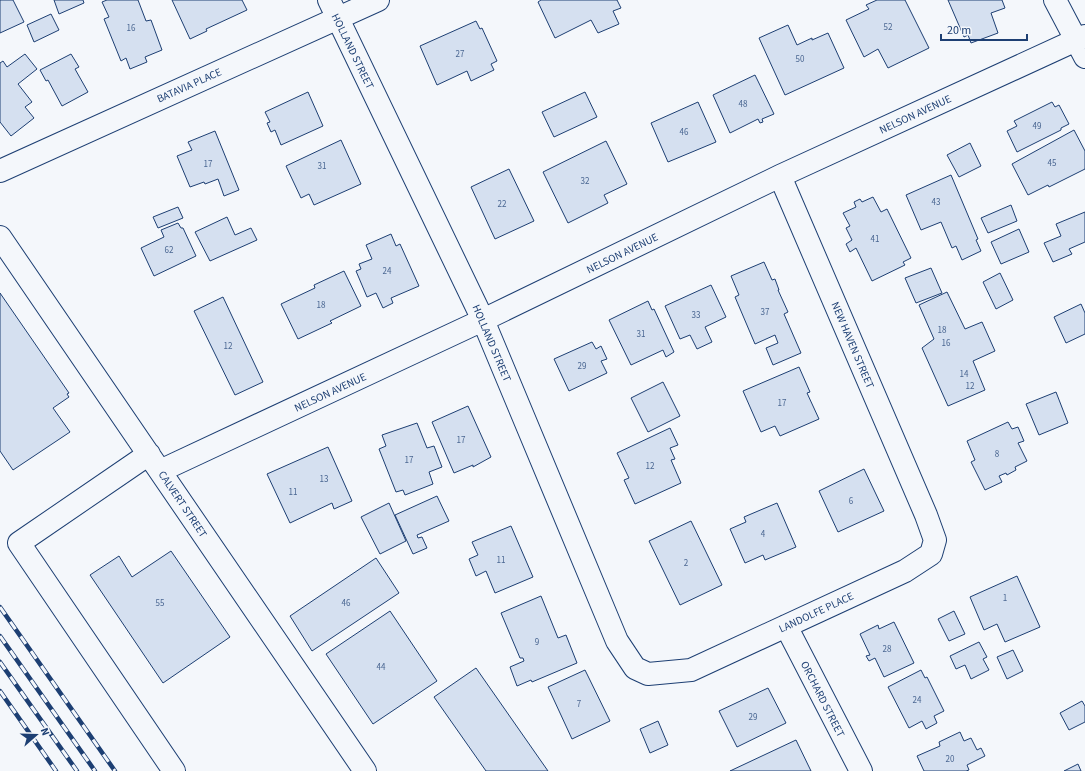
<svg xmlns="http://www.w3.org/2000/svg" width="1085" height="771" viewBox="0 0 1085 771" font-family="'Source Sans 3',sans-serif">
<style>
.building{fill:#d5e0f0;stroke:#1d3f73}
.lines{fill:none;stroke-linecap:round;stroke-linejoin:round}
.minor-casing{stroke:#1d3f73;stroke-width:24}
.minor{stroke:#f4f7fb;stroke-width:22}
.rail-casing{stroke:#1d3f73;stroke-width:4.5}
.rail{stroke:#f4f7fb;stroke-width:3;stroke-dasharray:9;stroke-linecap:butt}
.labels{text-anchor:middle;stroke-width:3;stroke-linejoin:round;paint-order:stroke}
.number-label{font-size:9px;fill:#4b6792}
.street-label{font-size:11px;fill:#1d3f73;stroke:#f4f7fb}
</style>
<rect width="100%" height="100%" fill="#f4f7fb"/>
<!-- building -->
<path class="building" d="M 0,0 L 13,0 L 24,22 L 0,33 Z
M 54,0 L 83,0 L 84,3 L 59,14 Z
M 107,0 L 138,0 L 146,21 L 151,20 L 162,50 L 145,57 L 147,62 L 130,69 L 126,58 L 121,61 L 104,19 L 109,17 L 102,2 Z
M 172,0 L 242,0 L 247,10 L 206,29 L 207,31 L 190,39 Z
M 541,0 L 617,0 L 621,8 L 613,11 L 619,24 L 598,33 L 591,20 L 555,38 L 538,2 Z
M 877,0 L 905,0 L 929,48 L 888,68 L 878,49 L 864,57 L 846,20 L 869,9 L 866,5 Z
M 948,0 L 1002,0 L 1005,8 L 991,13 L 998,33 L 971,43 L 968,35 L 964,37 Z
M 51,14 L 59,30 L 34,42 L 27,25 Z
M 476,21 L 480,29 L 482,28 L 497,61 L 491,64 L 494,70 L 471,81 L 467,71 L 437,85 L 420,46 Z
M 788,25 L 797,45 L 812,38 L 812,40 L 828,33 L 844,68 L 785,95 L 759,38 Z
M 25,54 L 37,69 L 18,84 L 32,102 L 25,107 L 34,118 L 11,136 L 0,122 L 0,63 L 3,61 L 7,67 Z
M 71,54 L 79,67 L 75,69 L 88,92 L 62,106 L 48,80 L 46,81 L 40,70 Z
M 755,75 L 774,114 L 762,119 L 763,122 L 760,123 L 758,119 L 730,133 L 713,95 Z
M 308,92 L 323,126 L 281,145 L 275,130 L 271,132 L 267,123 L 270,122 L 265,112 Z
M 585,92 L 597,117 L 554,137 L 542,112 Z
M 698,102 L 716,142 L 668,162 L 651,123 Z
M 1052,102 L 1055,107 L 1059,105 L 1069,124 L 1061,128 L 1061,130 L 1017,152 L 1007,131 L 1017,126 L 1014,121 Z
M 1074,130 L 1085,151 L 1085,169 L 1049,187 L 1048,185 L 1028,195 L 1012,164 Z
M 215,131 L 239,190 L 224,196 L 218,179 L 205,184 L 204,182 L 190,187 L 177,156 L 192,150 L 188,142 Z
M 341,140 L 361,184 L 314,205 L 309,194 L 301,198 L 286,166 Z
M 606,141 L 627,184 L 604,195 L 608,203 L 568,223 L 543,172 Z
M 970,143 L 981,166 L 959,177 L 947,155 Z
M 509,169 L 534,221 L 495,239 L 471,187 Z
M 951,175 L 978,239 L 976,240 L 981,251 L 962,260 L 956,246 L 952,248 L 941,222 L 921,230 L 906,195 Z
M 873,197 L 881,212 L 887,209 L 911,258 L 903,262 L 905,265 L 872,281 L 856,248 L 850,252 L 846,244 L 852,240 L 846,228 L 850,226 L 843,213 L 856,207 L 854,202 L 860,199 L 862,202 Z
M 1011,205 L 1017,221 L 988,233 L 981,218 Z
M 178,207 L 183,218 L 158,228 L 153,217 Z
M 1085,212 L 1085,242 L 1069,249 L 1072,254 L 1053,262 L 1044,243 L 1061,236 L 1056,224 Z
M 227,217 L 235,235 L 251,228 L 257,240 L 210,261 L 195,232 Z
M 178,223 L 181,228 L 183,228 L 196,256 L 154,276 L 141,248 L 164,237 L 161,230 Z
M 1019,229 L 1029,252 L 1001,264 L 991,242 Z
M 391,234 L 396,246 L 400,244 L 419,286 L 391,298 L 393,303 L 383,308 L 376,293 L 367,297 L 356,271 L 361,269 L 359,264 L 372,259 L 366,245 Z
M 764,262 L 772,280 L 775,279 L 779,290 L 778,290 L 788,312 L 784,314 L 801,353 L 773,365 L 766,348 L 778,343 L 775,335 L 755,344 L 735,297 L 739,295 L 731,276 Z
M 931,268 L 942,293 L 916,303 L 905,278 Z
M 344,271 L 361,306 L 330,321 L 332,323 L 298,339 L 281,304 L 315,288 L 314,285 Z
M 1000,273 L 1013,300 L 996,309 L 983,282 Z
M 711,285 L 726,317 L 705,327 L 712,342 L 697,349 L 690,335 L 680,339 L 665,306 Z
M 947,292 L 965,329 L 982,322 L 995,351 L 973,361 L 985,390 L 948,406 L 922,348 L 934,339 L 919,305 Z
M 0,293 L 69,393 L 67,394 L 69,397 L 53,408 L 70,432 L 13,470 L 0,451 Z
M 223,297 L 263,382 L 235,395 L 194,311 Z
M 648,301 L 652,310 L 654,309 L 674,352 L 666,357 L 663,350 L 631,365 L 609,320 Z
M 1081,304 L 1085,313 L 1085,334 L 1066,343 L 1054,317 Z
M 592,342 L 596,349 L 601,346 L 607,359 L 601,361 L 607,373 L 569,391 L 554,359 Z
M 799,367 L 810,392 L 807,393 L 819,419 L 780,436 L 775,426 L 761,432 L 743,391 Z
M 663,382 L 680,416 L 648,432 L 631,398 Z
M 1056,392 L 1068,423 L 1039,435 L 1026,404 Z
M 468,406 L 491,457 L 473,467 L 473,465 L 454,473 L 432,422 Z
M 1008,422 L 1012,429 L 1018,427 L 1024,441 L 1018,443 L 1027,461 L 1015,467 L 1016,470 L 1007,475 L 1006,473 L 999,476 L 1002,482 L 985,490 L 971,462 L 975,460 L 967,441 Z
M 417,423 L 427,448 L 434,446 L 442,467 L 429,472 L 433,484 L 405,495 L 403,490 L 396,492 L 379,449 L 386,446 L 382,435 Z
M 670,428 L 678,445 L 670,448 L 675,459 L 671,460 L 681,483 L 635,504 L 624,480 L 629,478 L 617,453 Z
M 328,447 L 352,501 L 334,509 L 332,503 L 290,523 L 267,474 Z
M 864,469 L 884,511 L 838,532 L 819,491 Z
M 437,496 L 449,521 L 417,535 L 418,538 L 422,537 L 427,548 L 413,554 L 395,515 Z
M 389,503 L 406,541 L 380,554 L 361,517 Z
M 777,503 L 796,547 L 765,560 L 763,555 L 745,563 L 730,529 L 746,522 L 744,517 Z
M 691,521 L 722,585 L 680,605 L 649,541 Z
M 511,526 L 533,577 L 495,593 L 486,571 L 476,576 L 469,559 L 478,555 L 472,542 Z
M 171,551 L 230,637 L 163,683 L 90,575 L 119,556 L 132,577 Z
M 376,558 L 399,593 L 312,651 L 290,616 Z
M 1017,576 L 1040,627 L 1005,642 L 997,624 L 984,630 L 970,597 Z
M 541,596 L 558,638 L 566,635 L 577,663 L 532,682 L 531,680 L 517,686 L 510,667 L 524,661 L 523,658 L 520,658 L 501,613 Z
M 390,611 L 437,681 L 373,724 L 326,654 Z
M 954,611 L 965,634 L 949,641 L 938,619 Z
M 894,622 L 914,663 L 884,677 L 875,658 L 869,661 L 866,656 L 870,655 L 860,634 L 878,625 L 879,629 Z
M 979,642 L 987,657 L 983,659 L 989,670 L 971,679 L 965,665 L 956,669 L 950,656 Z
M 1013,650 L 1023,671 L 1007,679 L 997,657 Z
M 476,668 L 548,771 L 486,771 L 434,697 Z
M 585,670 L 610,721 L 572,739 L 548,687 Z
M 921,670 L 925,678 L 927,677 L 944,711 L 934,716 L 937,723 L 926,729 L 922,721 L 909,728 L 888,687 Z
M 768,688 L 786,723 L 737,747 L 719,711 Z
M 1082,701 L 1085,706 L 1085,722 L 1069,730 L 1060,713 Z
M 658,721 L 668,745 L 650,753 L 640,729 Z
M 960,732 L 964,741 L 971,738 L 977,750 L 981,748 L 985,756 L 967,765 L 969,770 L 966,771 L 924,771 L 917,756 L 940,746 L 939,742 Z
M 796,740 L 811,771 L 730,771 Z
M 1078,764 L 1081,771 L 1064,771 Z"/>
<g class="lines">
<!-- minor casing -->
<g class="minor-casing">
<path id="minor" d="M 329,0 L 483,320 L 617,641 L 635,668 L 648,674 L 691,670 L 905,571 L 931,554 L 935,540 L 926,515 L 780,176
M 1055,0 L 1085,57
M 0,171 L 378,0
M 0,237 L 365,771
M 149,454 L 19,543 L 174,771
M 160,471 L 483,320 L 780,176 L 1085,36
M 786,626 L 861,771"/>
</g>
<!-- minor -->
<use href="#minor" class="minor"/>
<!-- rail casing -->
<g class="rail-casing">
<path id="rail" d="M 0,607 L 115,771
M 0,636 L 95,771
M 0,662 L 77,771
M 0,691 L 56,771"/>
</g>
<!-- rail -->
<use href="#rail" class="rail"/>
</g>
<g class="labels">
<!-- number labels -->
<g class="number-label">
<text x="888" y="30">52</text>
<text x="131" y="31">16</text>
<text x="460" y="57">27</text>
<text x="800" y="62">50</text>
<text x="743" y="107">48</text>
<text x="1037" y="129">49</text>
<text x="684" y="135">46</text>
<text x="1052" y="166">45</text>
<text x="208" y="167">17</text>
<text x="322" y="169">31</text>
<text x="585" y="184">32</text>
<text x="936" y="205">43</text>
<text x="502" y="207">22</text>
<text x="875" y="242">41</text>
<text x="169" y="253">62</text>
<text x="387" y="274">24</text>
<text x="321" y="308">18</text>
<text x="765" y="315">37</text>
<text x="696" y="318">33</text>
<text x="942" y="333">18</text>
<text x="641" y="337">31</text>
<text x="946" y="346">16</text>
<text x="228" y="349">12</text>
<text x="582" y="369">29</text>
<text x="964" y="377">14</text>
<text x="970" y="389">12</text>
<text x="782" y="406">17</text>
<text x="461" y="443">17</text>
<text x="997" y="457">8</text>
<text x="409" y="463">17</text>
<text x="650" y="469">12</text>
<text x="324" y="482">13</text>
<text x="293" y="495">11</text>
<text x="851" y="504">6</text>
<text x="763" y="537">4</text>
<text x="501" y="563">11</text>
<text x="686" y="566">2</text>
<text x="1005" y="601">1</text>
<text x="160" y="606">55</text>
<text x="346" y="606">46</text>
<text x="537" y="645">9</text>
<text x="887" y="652">28</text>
<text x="381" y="670">44</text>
<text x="917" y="703">24</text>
<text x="579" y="707">7</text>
<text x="753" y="720">29</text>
<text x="950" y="762">20</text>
</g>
<!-- street labels -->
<g class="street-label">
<text transform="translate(353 51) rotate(64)" y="4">HOLLAND STREET</text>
<text transform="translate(189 85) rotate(-24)" y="4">BATAVIA PLACE</text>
<text transform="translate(915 114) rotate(-25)" y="4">NELSON AVENUE</text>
<text transform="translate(622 253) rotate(-26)" y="4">NELSON AVENUE</text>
<text transform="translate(492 343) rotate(67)" y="4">HOLLAND STREET</text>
<text transform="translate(853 345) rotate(67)" y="4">NEW HAVEN STREET</text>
<text transform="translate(330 392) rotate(-25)" y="4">NELSON AVENUE</text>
<text transform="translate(183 504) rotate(56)" y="4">CALVERT STREET</text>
<text transform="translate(816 612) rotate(-25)" y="4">LANDOLFE PLACE</text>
<text transform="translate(823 699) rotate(63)" y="4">ORCHARD STREET</text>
</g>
</g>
<!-- north arrow -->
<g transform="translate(36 735) rotate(70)" stroke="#f4f7fb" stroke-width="3" paint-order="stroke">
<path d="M0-3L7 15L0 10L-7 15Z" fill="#1d3f73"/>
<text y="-6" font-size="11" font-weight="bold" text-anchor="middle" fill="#1d3f73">N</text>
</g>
<!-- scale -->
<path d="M941 34v6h86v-6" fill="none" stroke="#1d3f73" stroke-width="2"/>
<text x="947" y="34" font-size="12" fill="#1d3f73" stroke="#f4f7fb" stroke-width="3" paint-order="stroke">20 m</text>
</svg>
